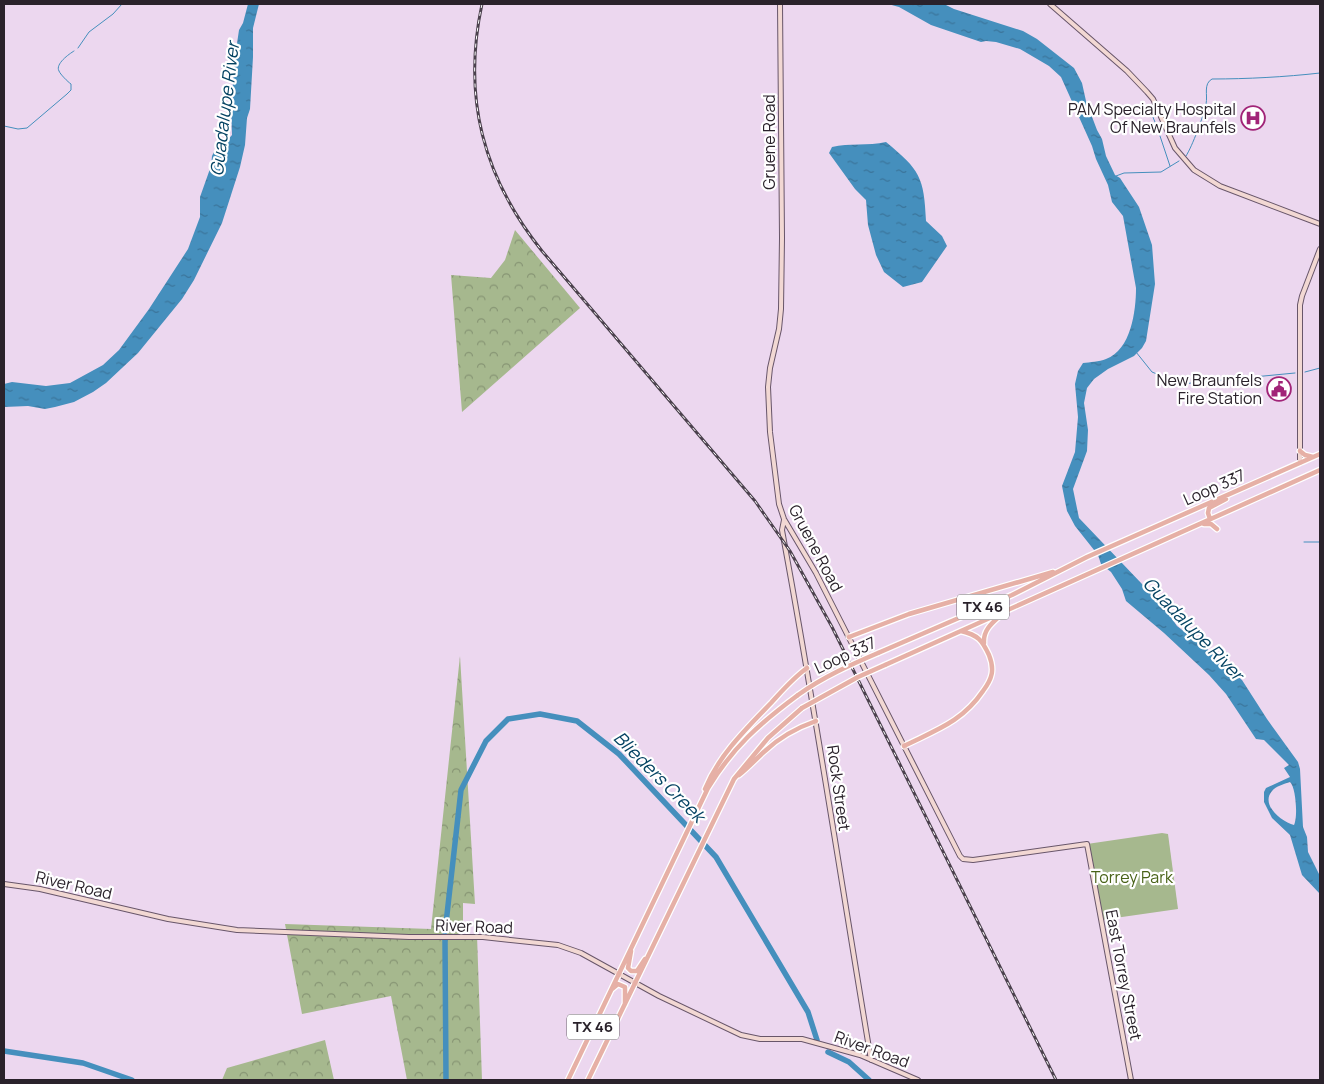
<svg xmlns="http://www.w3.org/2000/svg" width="1324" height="1084" viewBox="0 0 1324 1084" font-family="Manrope,sans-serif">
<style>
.green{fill:#a6b88e}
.forest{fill:url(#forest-crowns)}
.water{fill:url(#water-ripples);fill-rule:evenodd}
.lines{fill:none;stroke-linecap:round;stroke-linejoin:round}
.stream{stroke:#458fbd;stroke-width:1}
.river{stroke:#458fbd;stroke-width:5.5}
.secondary-casing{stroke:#68566a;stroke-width:6}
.primary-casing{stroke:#fff;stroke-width:7}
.secondary{stroke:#f2d8d3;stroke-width:4}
.primary{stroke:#e6b0a6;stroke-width:4.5}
.rail-casing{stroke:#4b414d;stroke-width:3}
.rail{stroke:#fff;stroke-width:1;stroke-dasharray:4;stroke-linecap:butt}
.primary-bridge-casing{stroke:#fff;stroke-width:7;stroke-linecap:butt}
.primary-bridge{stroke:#e6b0a6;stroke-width:4.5}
.labels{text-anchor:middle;stroke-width:4.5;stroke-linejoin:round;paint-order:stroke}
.shield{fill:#fff;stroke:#6a646b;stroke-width:1}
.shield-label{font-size:15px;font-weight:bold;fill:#2a222b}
.poi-label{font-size:16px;fill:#2a222b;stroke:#fff;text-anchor:end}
.street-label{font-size:16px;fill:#2a222b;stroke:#fff}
.park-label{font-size:16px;fill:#486217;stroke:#fff}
.water-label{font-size:18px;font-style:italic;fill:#054363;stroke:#fff}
</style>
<defs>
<pattern id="forest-crowns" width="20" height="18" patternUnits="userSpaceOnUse" patternTransform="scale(1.25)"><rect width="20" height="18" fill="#a6b88e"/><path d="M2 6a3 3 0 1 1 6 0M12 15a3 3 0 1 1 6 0" fill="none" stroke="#879574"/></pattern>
<pattern id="water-ripples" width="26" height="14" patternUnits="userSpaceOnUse" patternTransform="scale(1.25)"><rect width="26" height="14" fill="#458fbd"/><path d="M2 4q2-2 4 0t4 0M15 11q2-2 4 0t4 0" fill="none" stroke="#3a749a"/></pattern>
</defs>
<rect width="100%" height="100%" fill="#ecd7ef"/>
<!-- green -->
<path class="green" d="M 1162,833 L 1168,834 L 1178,909 L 1101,920 L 1087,844 Z"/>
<!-- forest -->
<path class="forest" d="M 515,230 L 580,308 L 462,412 L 451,275 L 491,278 L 505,260 Z
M 460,656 L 475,904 L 463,903 L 463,934 L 477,935 L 482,1080 L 407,1080 L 391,996 L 302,1014 L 285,924 L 431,929 Z
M 325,1040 L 334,1080 L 222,1080 L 227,1068 Z"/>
<!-- water -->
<path class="water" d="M 248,4 L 259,4 L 253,28 L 253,57 L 250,109 L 247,118 L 245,145 L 240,167 L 222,223 L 194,280 L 182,299 L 138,353 L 106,383 L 93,392 L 74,402 L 55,407 L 45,409 L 28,406 L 4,407 L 4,384 L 12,382 L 46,386 L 70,383 L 103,365 L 119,350 L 149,309 L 188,249 L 200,217 L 200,197 L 211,166 L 212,156 L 216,148 L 224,144 L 232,135 L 231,107 L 235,57 L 239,30 L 243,23 Z
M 888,4 L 944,4 L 954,9 L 1023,31 L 1037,39 L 1074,68 L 1082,83 L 1086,101 L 1097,130 L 1102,139 L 1106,156 L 1115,175 L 1120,178 L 1139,207 L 1152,245 L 1155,284 L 1146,341 L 1142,348 L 1134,356 L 1108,369 L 1094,379 L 1087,388 L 1084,403 L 1088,430 L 1087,451 L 1073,489 L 1079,518 L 1163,606 L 1177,626 L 1216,656 L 1225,666 L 1242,680 L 1267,719 L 1298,762 L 1300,769 L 1303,827 L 1307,837 L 1308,852 L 1320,876 L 1320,894 L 1302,875 L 1290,835 L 1272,818 L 1264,802 L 1264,792 L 1266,788 L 1290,777 L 1284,768 L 1289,765 L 1264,740 L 1256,739 L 1226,694 L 1209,675 L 1164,633 L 1126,601 L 1122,589 L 1111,572 L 1101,564 L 1098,555 L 1075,526 L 1067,511 L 1062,486 L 1075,452 L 1078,417 L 1075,384 L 1078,371 L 1083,363 C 1090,362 1099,362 1106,359 C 1131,350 1136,311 1136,288 L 1123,216 L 1112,202 L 1108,185 L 1096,159 L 1092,146 L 1061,77 L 1049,66 L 1020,49 L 996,42 L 986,41 L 981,42 L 931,25 L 899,7 ZM 1290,782 C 1296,787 1298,818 1294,825 C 1282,822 1260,805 1272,791 C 1276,786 1284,784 1290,782 Z
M 886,142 C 920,170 924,177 926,221 L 942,236 L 947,246 L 922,282 L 903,287 L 884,272 L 876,255 L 868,225 L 866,200 L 855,189 L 829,153 L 832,147 C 849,143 868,146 886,142 Z"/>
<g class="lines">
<!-- stream -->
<path class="stream" d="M 78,48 L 89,32 L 113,14 L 122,4
M 1149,108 L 1158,129
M 4,126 L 18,129 L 27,128 L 67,94 L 71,90 L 71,84 C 68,82 60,74 59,71 C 55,64 69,54 74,51
M 1160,136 L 1170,166
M 1186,156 C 1192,147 1204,115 1206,104 C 1208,95 1203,84 1212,79 C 1247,79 1285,77 1320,73
M 1116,176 L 1124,173 L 1161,172 L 1179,161
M 1136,352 L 1152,372 L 1181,384 L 1295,373
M 1305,372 L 1320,368
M 1304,542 L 1320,542"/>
<!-- river -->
<path class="river" d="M 445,932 L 461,790 L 486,741 L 508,719 L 540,714 L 577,721 L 619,754 L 716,857 L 808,1012 L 817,1040
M 445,940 L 446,1080
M 4,1051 L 83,1063 L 132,1080
M 828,1052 L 849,1062 L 869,1080"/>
<!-- secondary casing -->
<g class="secondary-casing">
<path id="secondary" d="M 780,4 L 782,238 L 781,309 L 779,329 L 770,368 L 768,387 L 770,432 L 779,504 L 784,519 L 816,573 L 960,856 L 963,859 L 973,860 L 1087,844 L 1131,1080
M 1050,4 L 1127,71 L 1147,92 L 1153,99 L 1175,148 L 1194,170 L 1220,186 L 1320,224
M 1300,463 L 1300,305 L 1302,296 L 1320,249
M 784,520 L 782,530 L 784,541 C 816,714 842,887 871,1060
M 4,884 L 40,889 L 168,919 L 237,930 L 409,937 L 483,937 L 558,945 L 581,953 L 659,996 L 741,1035 L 760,1039 L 802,1039 L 860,1055 L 918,1080"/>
</g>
<!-- primary casing -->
<g class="primary-casing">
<path id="primary" d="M 1300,451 L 1305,455 L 1313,457
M 1210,519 L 1208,513 L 1209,508 L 1226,499
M 1204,524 L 1211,524 L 1217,529
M 849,637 L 909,614 L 1053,572
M 984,643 C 983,630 992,623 1001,615
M 878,653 L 1012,595 L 1087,557 L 1320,454
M 885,665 L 1320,470
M 904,746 C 936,730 962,722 983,691 C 992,679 995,670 989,655 C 982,640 978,635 961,631
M 739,775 C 748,768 756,759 765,751 C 780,737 796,728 816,721
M 705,789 C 719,755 746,729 771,703 C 782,691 793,678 807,668
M 631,951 L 628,968 L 631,971 L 637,971 L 645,959
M 612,989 L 618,984 L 625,987 L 625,1004
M 568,1080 L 708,788 C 733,747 759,724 798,695
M 588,1080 L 734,779 L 768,738 L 802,708"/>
</g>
<!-- secondary -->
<use href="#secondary" class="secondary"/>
<!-- primary -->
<use href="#primary" class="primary"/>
<!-- rail casing -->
<g class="rail-casing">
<path id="rail" d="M 482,4 C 462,97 483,177 542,251 L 755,501 L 790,551 L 832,627 L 1056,1080"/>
</g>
<!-- rail -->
<use href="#rail" class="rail"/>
<!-- primary-bridge casing -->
<g class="primary-bridge-casing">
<path id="primary-bridge" d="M 798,695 C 823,677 850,665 878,653
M 802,708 L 858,677 L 885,665"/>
</g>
<!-- primary-bridge -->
<use href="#primary-bridge" class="primary-bridge"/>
</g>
<!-- icons -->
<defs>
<g id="hospital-ring" transform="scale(1.25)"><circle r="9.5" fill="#fff" stroke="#a12478" stroke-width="1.5"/><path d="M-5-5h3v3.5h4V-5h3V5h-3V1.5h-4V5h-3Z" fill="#a12478"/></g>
<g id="civic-ring" transform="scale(1.25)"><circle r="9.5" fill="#fff" stroke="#a12478" stroke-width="1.5"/><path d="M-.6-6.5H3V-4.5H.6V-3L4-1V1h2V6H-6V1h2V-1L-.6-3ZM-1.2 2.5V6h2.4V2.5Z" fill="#a12478"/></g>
</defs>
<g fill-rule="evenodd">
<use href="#hospital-ring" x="1253" y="118"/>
<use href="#civic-ring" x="1279" y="389"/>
</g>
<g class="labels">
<!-- shield labels -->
<g class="shield">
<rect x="957" y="594.5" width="52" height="25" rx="4"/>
<rect x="567" y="1014.5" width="52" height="25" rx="4"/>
</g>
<g class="shield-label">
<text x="983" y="612">TX 46</text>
<text x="593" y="1032">TX 46</text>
</g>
<!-- poi labels -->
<g class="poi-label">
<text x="1236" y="115">PAM Specialty Hospital<tspan x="1236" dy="18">Of New Braunfels</tspan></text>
<text x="1262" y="386">New Braunfels<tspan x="1262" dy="18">Fire Station</tspan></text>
</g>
<!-- street labels -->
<g class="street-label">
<text transform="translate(769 142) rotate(-90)" y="6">Gruene Road</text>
<text transform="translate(1214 487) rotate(-24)" y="6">Loop 337</text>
<text transform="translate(816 548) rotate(62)" y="6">Gruene Road</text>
<text transform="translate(845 655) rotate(-25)" y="6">Loop 337</text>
<text transform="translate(839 788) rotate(82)" y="6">Rock Street</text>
<text transform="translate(74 885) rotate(13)" y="6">River Road</text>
<text transform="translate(474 926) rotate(2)" y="6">River Road</text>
<text transform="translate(1124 975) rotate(79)" y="6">East Torrey Street</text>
<text transform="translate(872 1049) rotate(20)" y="6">River Road</text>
</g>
<!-- park labels -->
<g class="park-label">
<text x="1132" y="883">Torrey Park</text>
</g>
<!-- water labels -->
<g class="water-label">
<text transform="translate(225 109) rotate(-83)" y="6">Guadalupe River</text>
<text transform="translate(1193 629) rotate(46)" y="6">Guadalupe River</text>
<text transform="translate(659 777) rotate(45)" y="6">Blieders Creek</text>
</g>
</g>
<!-- border -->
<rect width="1324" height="1084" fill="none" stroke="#2a222b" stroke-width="10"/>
</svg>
